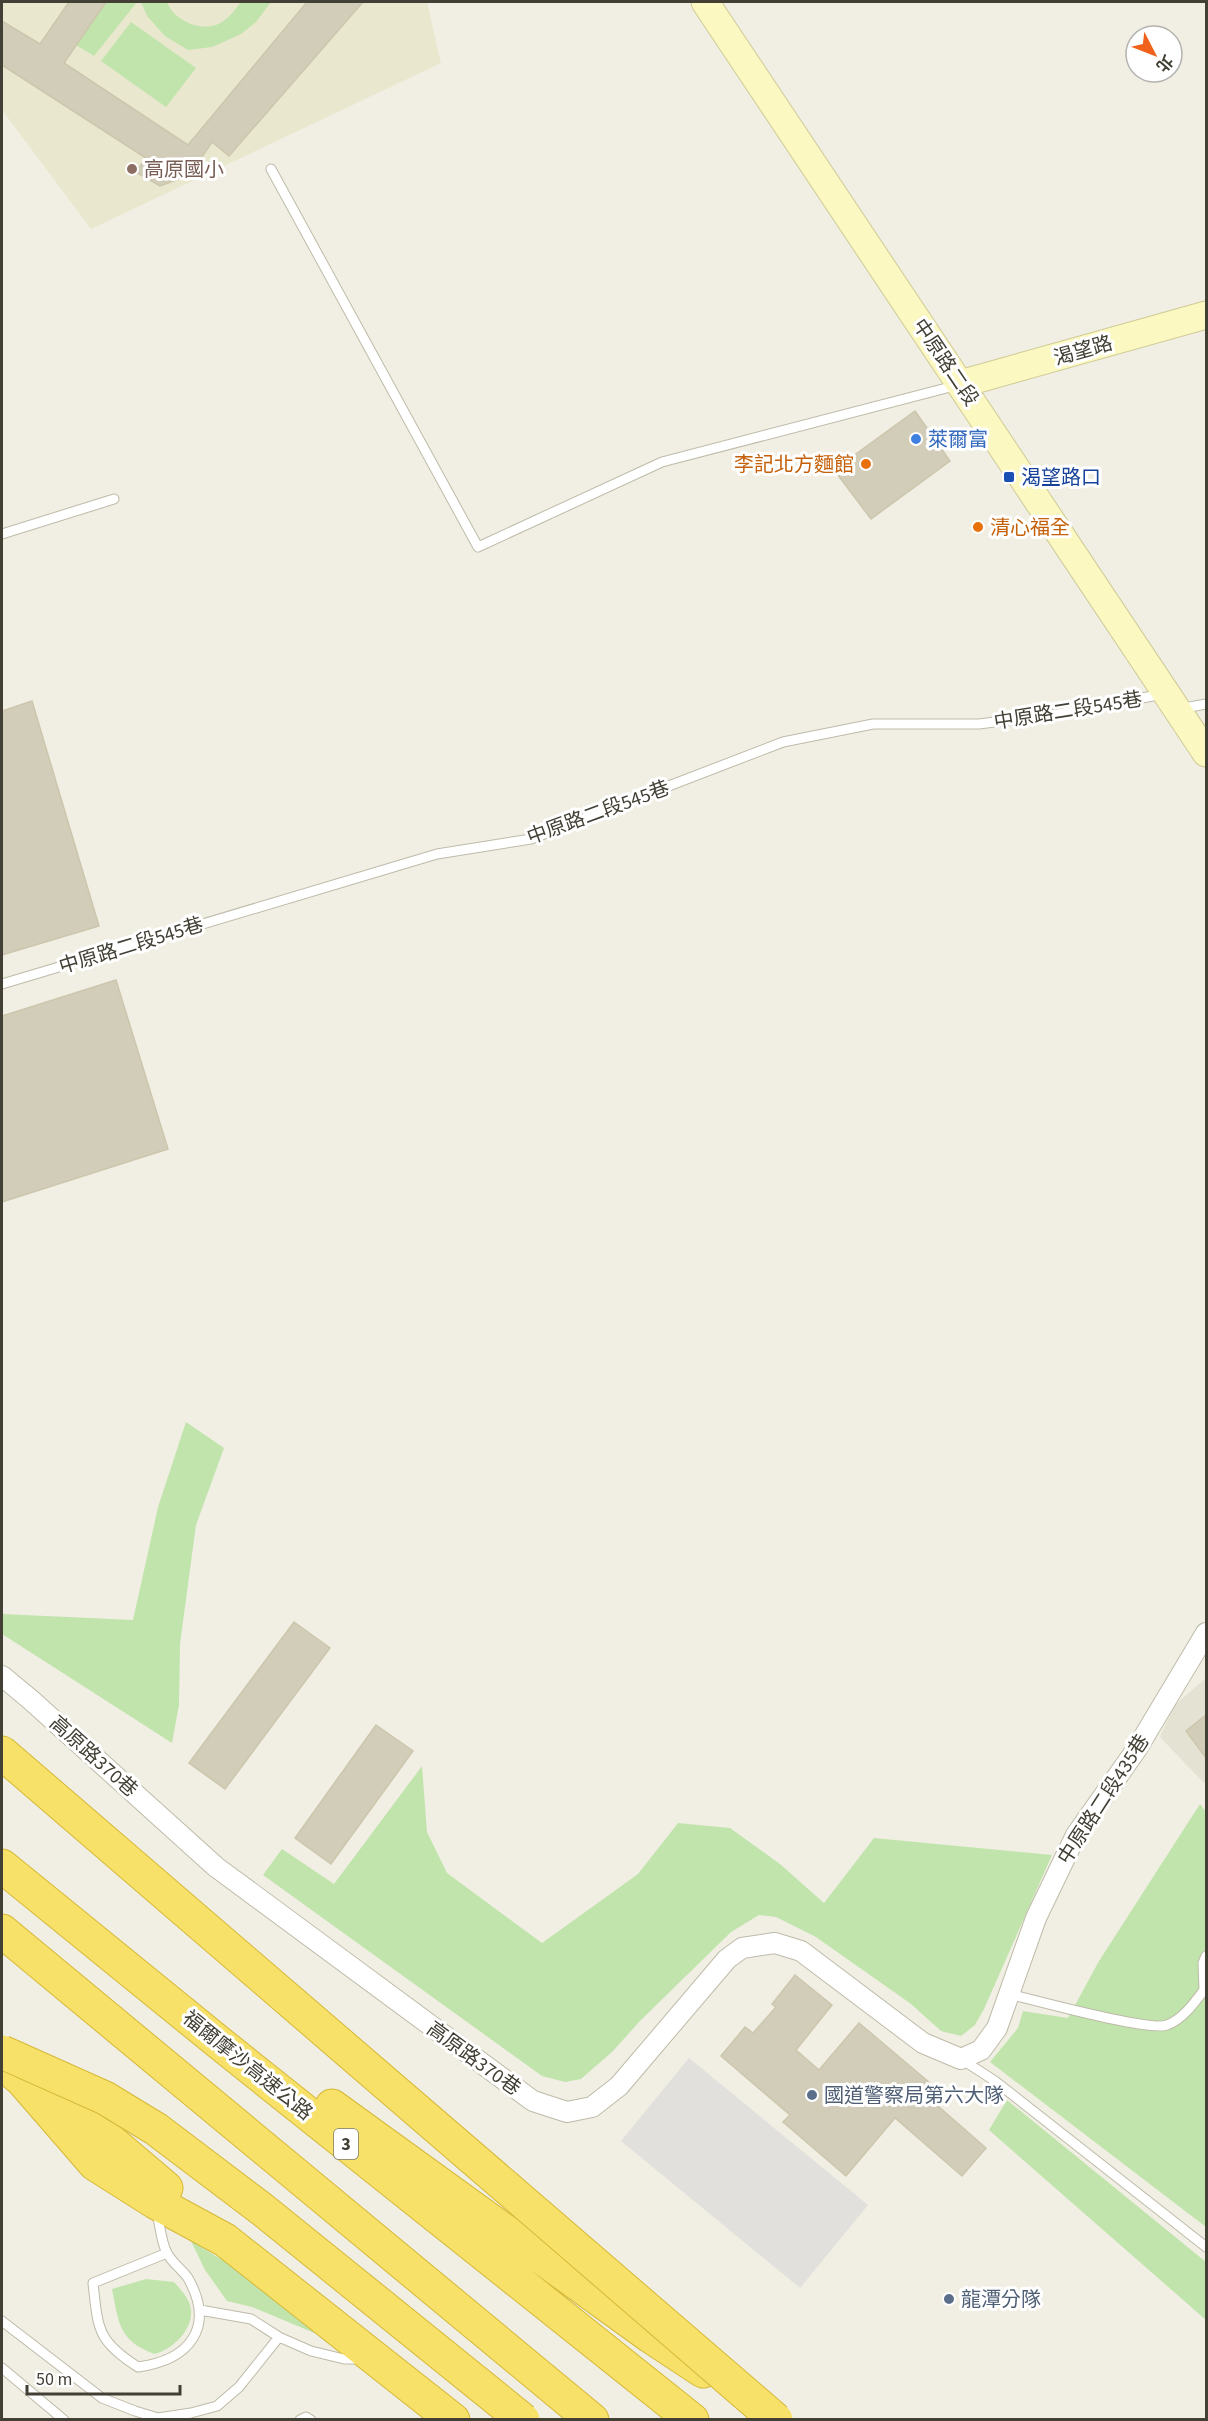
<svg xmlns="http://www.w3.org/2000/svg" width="1208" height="2421" viewBox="0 0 1208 2421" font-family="'Source Sans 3','Noto Sans TC',sans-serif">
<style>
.residential{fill:#e4e2d2}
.education{fill:#e9e7ce}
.green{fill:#c1e4ad}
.parking{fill:#e1e0dc}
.building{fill:#d2cdb9;stroke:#ccc6ad;stroke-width:1.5}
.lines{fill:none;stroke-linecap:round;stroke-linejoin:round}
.lane-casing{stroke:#bebba9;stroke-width:11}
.street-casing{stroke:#bebba9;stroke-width:22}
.secondary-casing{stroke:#cfca95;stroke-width:29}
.highway-casing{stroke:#d5b839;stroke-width:35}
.lane{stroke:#fff;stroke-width:9}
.street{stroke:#fff;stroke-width:20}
.secondary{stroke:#fcf8c2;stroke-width:27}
.highway{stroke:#f7e168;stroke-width:33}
.highway-bridge-casing{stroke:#d5b839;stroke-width:35;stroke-linecap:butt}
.highway-bridge{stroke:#f7e168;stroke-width:33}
.education-dot{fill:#8d6e63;stroke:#fff;stroke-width:2}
.shop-dot{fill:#3f7fe0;stroke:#fff;stroke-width:2}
.food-dot{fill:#e8710a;stroke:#fff;stroke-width:2}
.transit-dot{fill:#1a4fb4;stroke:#fff;stroke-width:2}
.service-dot{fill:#5c6f8a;stroke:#fff;stroke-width:2}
.labels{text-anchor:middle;stroke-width:6;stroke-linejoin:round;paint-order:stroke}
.shield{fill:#fff;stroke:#7b7971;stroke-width:1.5}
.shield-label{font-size:18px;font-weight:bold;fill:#423f34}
.education-label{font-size:20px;fill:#785e54;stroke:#fff;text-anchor:start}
.street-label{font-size:20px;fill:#423f34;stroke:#fff}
.shop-label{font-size:20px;fill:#366cbe;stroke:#fff;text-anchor:start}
.food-label{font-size:20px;fill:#c56008;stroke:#fff;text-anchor:end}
.transit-label{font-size:20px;fill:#164399;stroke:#fff;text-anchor:start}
.service-label{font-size:20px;fill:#4e5e75;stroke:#fff;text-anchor:start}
</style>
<rect width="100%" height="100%" fill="#f1efe3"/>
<!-- residential -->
<path class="residential" d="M 1206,1678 L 1206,1781 L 1204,1783 L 1160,1737 L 1174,1706 Z"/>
<!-- education -->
<path class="education" d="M 2,2 L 427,2 L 441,63 L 91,229 L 2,110 Z"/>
<!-- green -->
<path class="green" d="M 106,2 L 137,2 L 94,56 L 76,45 Z
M 141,2 L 167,2 C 173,19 197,31 216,25 C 227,21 234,11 241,2 L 271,2 L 256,22 L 241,34 L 212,47 L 188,50 L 165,36 L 147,16 Z
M 131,22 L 196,68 L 166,107 L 101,61 Z
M 186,1422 L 224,1448 L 196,1525 L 180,1644 L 179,1705 L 172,1743 L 2,1634 L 2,1614 L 133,1620 L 158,1507 Z
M 422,1766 L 427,1832 L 447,1873 L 542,1943 L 638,1874 L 678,1823 L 730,1828 L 780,1864 L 824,1903 L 874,1838 L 1052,1855 L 984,2009 L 975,2025 L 961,2036 L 941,2031 L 911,2004 L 816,1937 L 776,1917 L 759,1915 L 731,1932 L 640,2021 L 613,2051 L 581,2079 L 565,2082 L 542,2076 L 263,1875 L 282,1849 L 334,1884 Z
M 1200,1804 L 1206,1812 L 1206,2227 L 990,2062 L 1018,2028 L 1023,2011 L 1068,2018 L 1099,1961 Z
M 1007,2100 L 1206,2262 L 1206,2320 L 989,2130 Z
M 191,2241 L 282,2296 L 331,2340 L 252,2307 L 227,2301 L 205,2270 Z
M 146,2279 L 174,2282 C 181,2290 190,2299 191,2310 C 193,2330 172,2350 154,2354 C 118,2340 119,2323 112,2289 Z"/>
<!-- parking -->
<path class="parking" d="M 689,2058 L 868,2205 L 800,2288 L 621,2141 Z"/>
<!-- building -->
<path class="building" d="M 69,2 L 106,2 L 64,63 L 188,145 L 307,2 L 363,2 L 229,156 L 212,142 L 190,175 L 160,186 L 136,172 L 146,158 L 2,65 L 2,21 L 40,44 Z
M 915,411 L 950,461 L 871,519 L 834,470 Z
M 32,701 L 99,926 L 2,955 L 2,711 Z
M 116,980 L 168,1149 L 2,1202 L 2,1016 Z
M 294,1622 L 330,1648 L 225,1789 L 189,1763 Z
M 1206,1715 L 1206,1758 L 1186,1731 Z
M 376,1725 L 413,1751 L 331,1864 L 295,1838 Z
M 795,1975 L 832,2005 L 796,2050 L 819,2070 L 859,2023 L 930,2083 L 922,2092 L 986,2148 L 962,2176 L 895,2118 L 846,2176 L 783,2122 L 790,2115 L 721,2056 L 745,2027 L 753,2033 L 776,2007 L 772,2004 Z"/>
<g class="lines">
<!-- lane casing -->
<g class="lane-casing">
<path id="lane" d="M 271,169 L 478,547 L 662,462 L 958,385
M 2,534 L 114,499
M 1179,709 L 1206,704
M 2,984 L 437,854 L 531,839 L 783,742 L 873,724 L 979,724 L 1058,714 L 1163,694
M 1009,1994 C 1034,2000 1150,2032 1167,2025 C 1183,2019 1194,2003 1204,1990 L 1203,1963 L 1206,1956
M 961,2059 L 995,2081 L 1206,2247
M 157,2213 C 160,2225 161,2242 167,2253 C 172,2263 182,2269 188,2278 C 216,2328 189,2360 138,2367 C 97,2341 98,2329 93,2283 L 167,2253
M 200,2310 L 251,2319 L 279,2337 L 311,2351 L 344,2359 L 359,2359
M 2,2321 L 102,2398 L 135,2411 L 158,2418 L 191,2413 L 217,2406 L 239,2387 L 279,2337
M 2,2368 L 64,2420
M 300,2420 L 306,2417 L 311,2420"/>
</g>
<!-- street casing -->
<g class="street-casing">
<path id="street" d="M 2,1676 L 31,1700 L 216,1867 L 533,2101 L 567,2112 L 592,2107 L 619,2086 L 727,1959 L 742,1948 L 775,1943 L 801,1951 L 923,2043 L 961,2059 L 981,2050 L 997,2028 L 1036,1918 L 1076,1835 L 1136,1750 L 1206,1633"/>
</g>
<!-- secondary casing -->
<g class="secondary-casing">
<path id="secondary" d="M 705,2 L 1206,753
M 960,384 L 1206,315"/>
</g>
<!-- highway casing -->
<g class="highway-casing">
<path id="highway" d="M 2,1753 L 506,2187
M 2,1866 L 222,2045 L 692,2420
M 2,1931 L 592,2420
M 2,2062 L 23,2081 L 95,2164 L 155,2202 L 225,2240 L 453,2420
M 59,2097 L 166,2188
M 332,2106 L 650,2336 L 703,2371"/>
</g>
<!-- lane -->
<use href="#lane" class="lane"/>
<!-- street -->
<use href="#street" class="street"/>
<!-- secondary -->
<use href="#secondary" class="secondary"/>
<!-- highway -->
<use href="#highway" class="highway"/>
<!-- highway-bridge casing -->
<g class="highway-bridge-casing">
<path id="highway-bridge" d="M 2,2052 L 105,2098 L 156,2129 L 263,2210 L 523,2420
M 506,2187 L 776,2420"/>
</g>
<!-- highway-bridge -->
<use href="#highway-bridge" class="highway-bridge"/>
</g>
<!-- markers -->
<circle class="education-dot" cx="132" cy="169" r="6"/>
<circle class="shop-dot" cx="916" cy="439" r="6"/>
<g class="food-dot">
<circle cx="866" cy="464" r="6"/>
<circle cx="978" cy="527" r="6"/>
</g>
<rect class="transit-dot" x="1003" y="471" width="12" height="12" rx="3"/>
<g class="service-dot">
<circle cx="812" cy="2095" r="6"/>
<circle cx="949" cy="2299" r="6"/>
</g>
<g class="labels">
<!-- shield labels -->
<rect class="shield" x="334" y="2129" width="24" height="30" rx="4.5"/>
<g class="shield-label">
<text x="346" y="2150">3</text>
</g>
<!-- education labels -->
<g class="education-label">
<text x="144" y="176">高原國小</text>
</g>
<!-- street labels -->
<g class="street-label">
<text transform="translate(1083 350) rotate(-16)" y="7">渴望路</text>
<text transform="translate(946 362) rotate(56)" y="7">中原路二段</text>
<text transform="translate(1068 710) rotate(-9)" y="7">中原路二段545巷</text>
<text transform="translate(598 812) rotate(-20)" y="7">中原路二段545巷</text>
<text transform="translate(131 945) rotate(-17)" y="7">中原路二段545巷</text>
<text transform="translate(94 1756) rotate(42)" y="7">高原路370巷</text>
<text transform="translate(1103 1799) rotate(-57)" y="7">中原路二段435巷</text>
<text transform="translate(474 2058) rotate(36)" y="7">高原路370巷</text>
<text transform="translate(248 2065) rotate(39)" y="7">福爾摩沙高速公路</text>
</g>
<!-- shop labels -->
<g class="shop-label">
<text x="928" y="446">萊爾富</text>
</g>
<!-- food labels -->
<g class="food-label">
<text x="854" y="471">李記北方麵館</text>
<text x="990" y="534" text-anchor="start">清心福全</text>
</g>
<!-- transit labels -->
<g class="transit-label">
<text x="1021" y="484">渴望路口</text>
</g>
<!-- service labels -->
<g class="service-label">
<text x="824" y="2102">國道警察局第六大隊</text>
<text x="961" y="2306">龍潭分隊</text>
</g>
</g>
<!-- border -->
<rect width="1208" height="2421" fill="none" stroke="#423f34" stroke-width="6"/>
<!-- north arrow -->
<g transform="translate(1154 54) rotate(132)"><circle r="28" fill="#ffffff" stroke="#b3b2ae" stroke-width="1.5"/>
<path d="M0-4.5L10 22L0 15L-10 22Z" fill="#f0621b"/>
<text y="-9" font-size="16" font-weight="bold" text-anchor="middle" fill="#423f34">北</text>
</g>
<!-- scale -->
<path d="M27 2385v9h153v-9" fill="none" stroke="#423f34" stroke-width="3"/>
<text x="36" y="2385" font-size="18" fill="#423f34" stroke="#ffffff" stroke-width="4.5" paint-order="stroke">50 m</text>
</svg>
